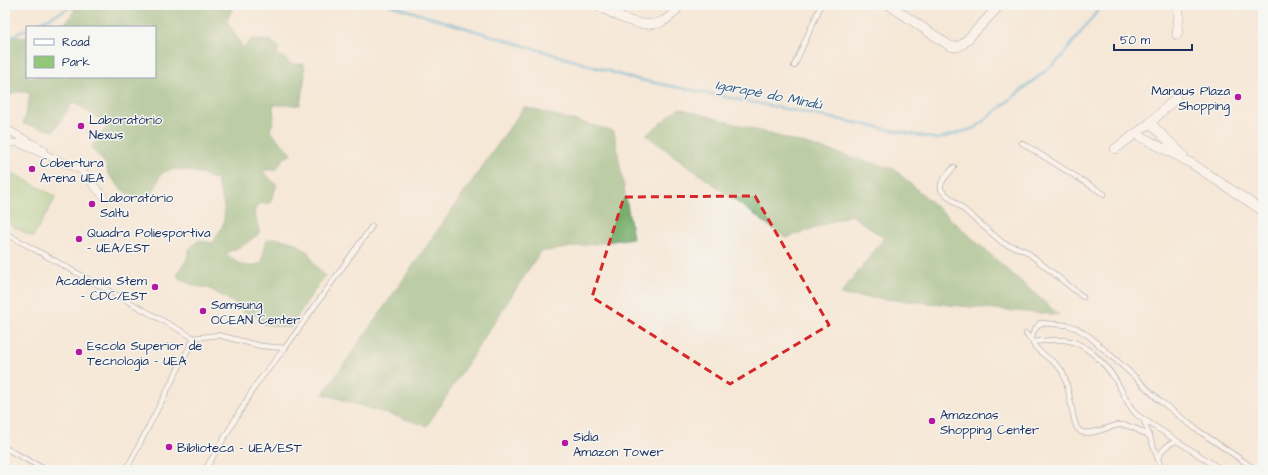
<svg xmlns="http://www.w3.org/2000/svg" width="1268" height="475" viewBox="0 0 1268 475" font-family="'Architects Daughter',sans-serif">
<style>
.green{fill:#93c779;stroke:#577b6c}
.forest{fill:#76ac69;stroke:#486e64}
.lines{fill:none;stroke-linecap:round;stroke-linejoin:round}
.stream{stroke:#56abd2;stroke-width:3}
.service-casing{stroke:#677088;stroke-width:6}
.pedestrian-casing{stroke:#677088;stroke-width:8}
.minor-casing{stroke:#677088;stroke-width:10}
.service{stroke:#fff;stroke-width:4.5}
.pedestrian{stroke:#fff;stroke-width:7}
.minor{stroke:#fff;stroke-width:9}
.marked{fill:none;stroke:#d62828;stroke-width:3;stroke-dasharray:8 5;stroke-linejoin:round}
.poi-dot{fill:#b5179e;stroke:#f6f6f2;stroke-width:1.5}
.labels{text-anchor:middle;stroke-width:3;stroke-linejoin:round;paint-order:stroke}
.poi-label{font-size:13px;fill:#1b2f5e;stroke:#f6f6f2;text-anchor:start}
.water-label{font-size:14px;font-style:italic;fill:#305a87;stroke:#f6f6f2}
</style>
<rect width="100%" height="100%" fill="#f6f6f2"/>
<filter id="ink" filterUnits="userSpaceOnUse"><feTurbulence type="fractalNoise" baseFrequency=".025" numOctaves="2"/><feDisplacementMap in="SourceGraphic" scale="8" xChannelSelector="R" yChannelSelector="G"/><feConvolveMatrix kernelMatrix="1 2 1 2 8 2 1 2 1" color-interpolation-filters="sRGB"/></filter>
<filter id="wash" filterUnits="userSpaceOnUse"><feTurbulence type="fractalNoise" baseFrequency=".012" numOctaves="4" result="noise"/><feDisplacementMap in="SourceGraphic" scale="16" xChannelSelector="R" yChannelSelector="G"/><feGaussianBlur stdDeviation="0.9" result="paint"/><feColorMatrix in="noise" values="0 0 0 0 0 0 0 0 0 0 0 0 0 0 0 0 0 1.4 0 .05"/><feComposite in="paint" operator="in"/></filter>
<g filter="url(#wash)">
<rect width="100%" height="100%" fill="#f5e8d7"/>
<!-- green -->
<path class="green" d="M 6,169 L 56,197 L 33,237 L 5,222 Z"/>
<!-- forest -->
<path class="forest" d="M 76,5 L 234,5 L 227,21 L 243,48 L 252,39 L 270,41 L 279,47 L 277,56 L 284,57 L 290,64 L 304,64 L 305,75 L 300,105 L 273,105 L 274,119 L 270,131 L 292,154 L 283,159 L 276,170 L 262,170 L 277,185 L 270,203 L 259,204 L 254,211 L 260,233 L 242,246 L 226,253 C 239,265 244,269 262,263 L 264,247 L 267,240 L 276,238 L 296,243 L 309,253 L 315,265 L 325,275 L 312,294 L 290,328 L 264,324 L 258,316 L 244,313 L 234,303 L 210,289 L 195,286 L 179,279 L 177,273 L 187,259 L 189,249 L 198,240 L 212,243 C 216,237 221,230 223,224 C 227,210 221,193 216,180 C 204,174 170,162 160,176 C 158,179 158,184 156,187 C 154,193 148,198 144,202 L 134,198 L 121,189 L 108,174 L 106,165 L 91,147 L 106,128 L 106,123 L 73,102 L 54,131 L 23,124 L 30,96 L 28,92 L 15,92 L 9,96 L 5,95 L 5,34 L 24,38 L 27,36 L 27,77 L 155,77 L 155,27 L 59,27 C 68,24 73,13 76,5 Z
M 524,107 L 614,131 L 633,238 L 540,252 L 427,426 L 323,394 Z
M 679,108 L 894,169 L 1059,315 L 840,295 L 884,238 L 851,215 L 786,238 L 646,135 Z"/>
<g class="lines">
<!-- stream -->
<path class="stream" d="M 390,5 L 631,78 L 937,139 L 975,128 L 1060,59 L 1102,5
M 31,27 L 75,5
M 5,40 L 27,29"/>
</g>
</g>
<g filter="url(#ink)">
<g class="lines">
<!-- service casing -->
<g class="service-casing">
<path id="service" d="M 794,66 L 821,5
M 1022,143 L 1104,194
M 954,167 C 949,174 937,183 942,191 L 1003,243 C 1011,247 1019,247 1027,252 L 1083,297
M 5,233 L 194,338 L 218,335 L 261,346 L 285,348
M 1026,334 L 1033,342 C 1045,341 1058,338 1070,341 C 1089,345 1111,370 1119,386 C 1125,396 1128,406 1137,415 L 1222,470
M 1144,421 L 1162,470
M 1149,436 C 1140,431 1130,424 1119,425 C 1106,427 1094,435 1081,432 L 1077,428 L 1075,423 C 1071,408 1069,387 1063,373 C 1055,355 1015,349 1040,323 L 1067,325 L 1076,328 L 1089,336 L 1135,377 L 1159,400 L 1196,429 L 1255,469 L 1259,470
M 5,448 L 46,470
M 1158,458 C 1162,449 1167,445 1176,441
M 124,470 L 131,461 L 194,338
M 205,470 L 257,383 L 285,348 L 372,226
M 339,470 L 340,470"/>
</g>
<!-- pedestrian casing -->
<g class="pedestrian-casing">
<path id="pedestrian" d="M 5,131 L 10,131 L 44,150
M 5,149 L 9,143 L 18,143 L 81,170 L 103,196"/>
</g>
<!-- minor casing -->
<g class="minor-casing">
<path id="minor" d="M 598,5 C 614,15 642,30 661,22 C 669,19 675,12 680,5
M 889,5 L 950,46 L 957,47 L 963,44 L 1000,5
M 1177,35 L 1179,14 L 1177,5
M 1150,123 L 1183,155
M 1136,134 L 1191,163 L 1263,211
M 1115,149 L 1150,123 L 1176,98"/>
</g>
<!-- service -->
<use href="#service" class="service"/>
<!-- pedestrian -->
<use href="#pedestrian" class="pedestrian"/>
<!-- minor -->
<use href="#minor" class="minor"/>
</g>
</g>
<!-- marked area -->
<path d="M0 0H1268V475H0ZM 755,196 L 829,325 L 730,384 L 592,297 L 624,197 Z" fill="#f5e8d7" fill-opacity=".55" fill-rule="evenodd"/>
<path class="marked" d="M 755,196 L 829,325 L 730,384 L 592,297 L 624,197 Z"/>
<!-- markers -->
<g class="poi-dot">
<circle cx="1238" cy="97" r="4"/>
<circle cx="81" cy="126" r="4"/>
<circle cx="32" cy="169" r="4"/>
<circle cx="92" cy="204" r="4"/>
<circle cx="79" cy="239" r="4"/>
<circle cx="155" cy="287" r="4"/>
<circle cx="203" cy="311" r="4"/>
<circle cx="79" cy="352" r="4"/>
<circle cx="932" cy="421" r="4"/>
<circle cx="565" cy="443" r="4"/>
<circle cx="169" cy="447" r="4"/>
</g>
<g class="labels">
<!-- poi labels -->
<g class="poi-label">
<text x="1230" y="95" text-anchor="end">Manaus Plaza<tspan x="1230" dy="15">Shopping</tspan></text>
<text x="89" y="124">Laboratório<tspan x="89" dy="15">Nexus</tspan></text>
<text x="40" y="167">Cobertura<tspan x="40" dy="15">Arena UEA</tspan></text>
<text x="100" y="202">Laboratório<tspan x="100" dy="15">Saltu</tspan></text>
<text x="87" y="237">Quadra Poliesportiva<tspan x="87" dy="15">- UEA/EST</tspan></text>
<text x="147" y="285" text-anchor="end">Academia Stem<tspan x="147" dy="15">- CDC/EST</tspan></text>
<text x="211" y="309">Samsung<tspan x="211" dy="15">OCEAN Center</tspan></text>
<text x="87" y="350">Escola Superior de<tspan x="87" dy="15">Tecnologia - UEA</tspan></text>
<text x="940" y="419">Amazonas<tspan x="940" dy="15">Shopping Center</tspan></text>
<text x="573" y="441">Sidia<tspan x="573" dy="15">Amazon Tower</tspan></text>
<text x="177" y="452">Biblioteca - UEA/EST</text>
</g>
<!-- water labels -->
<g class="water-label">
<text transform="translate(769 94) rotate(11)" y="5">Igarapé do Mindú</text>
</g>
</g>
<!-- margin -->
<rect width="1268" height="475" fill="none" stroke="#f6f6f2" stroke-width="20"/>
<!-- legend -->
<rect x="26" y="26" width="130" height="52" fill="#f6f6f2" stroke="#9ea6b7"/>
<rect x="34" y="39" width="20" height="6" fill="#ffffff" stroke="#9ea6b7"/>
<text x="62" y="46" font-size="12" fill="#1b2f5e">Road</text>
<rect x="34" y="56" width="20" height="12" fill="#93c779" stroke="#9ea6b7"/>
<text x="62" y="66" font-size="12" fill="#1b2f5e">Park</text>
<!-- scale -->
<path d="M1114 44v6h78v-6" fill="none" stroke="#1b2f5e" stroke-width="2"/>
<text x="1120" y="44" font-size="12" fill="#1b2f5e" stroke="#f6f6f2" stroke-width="3" paint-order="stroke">50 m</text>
</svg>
